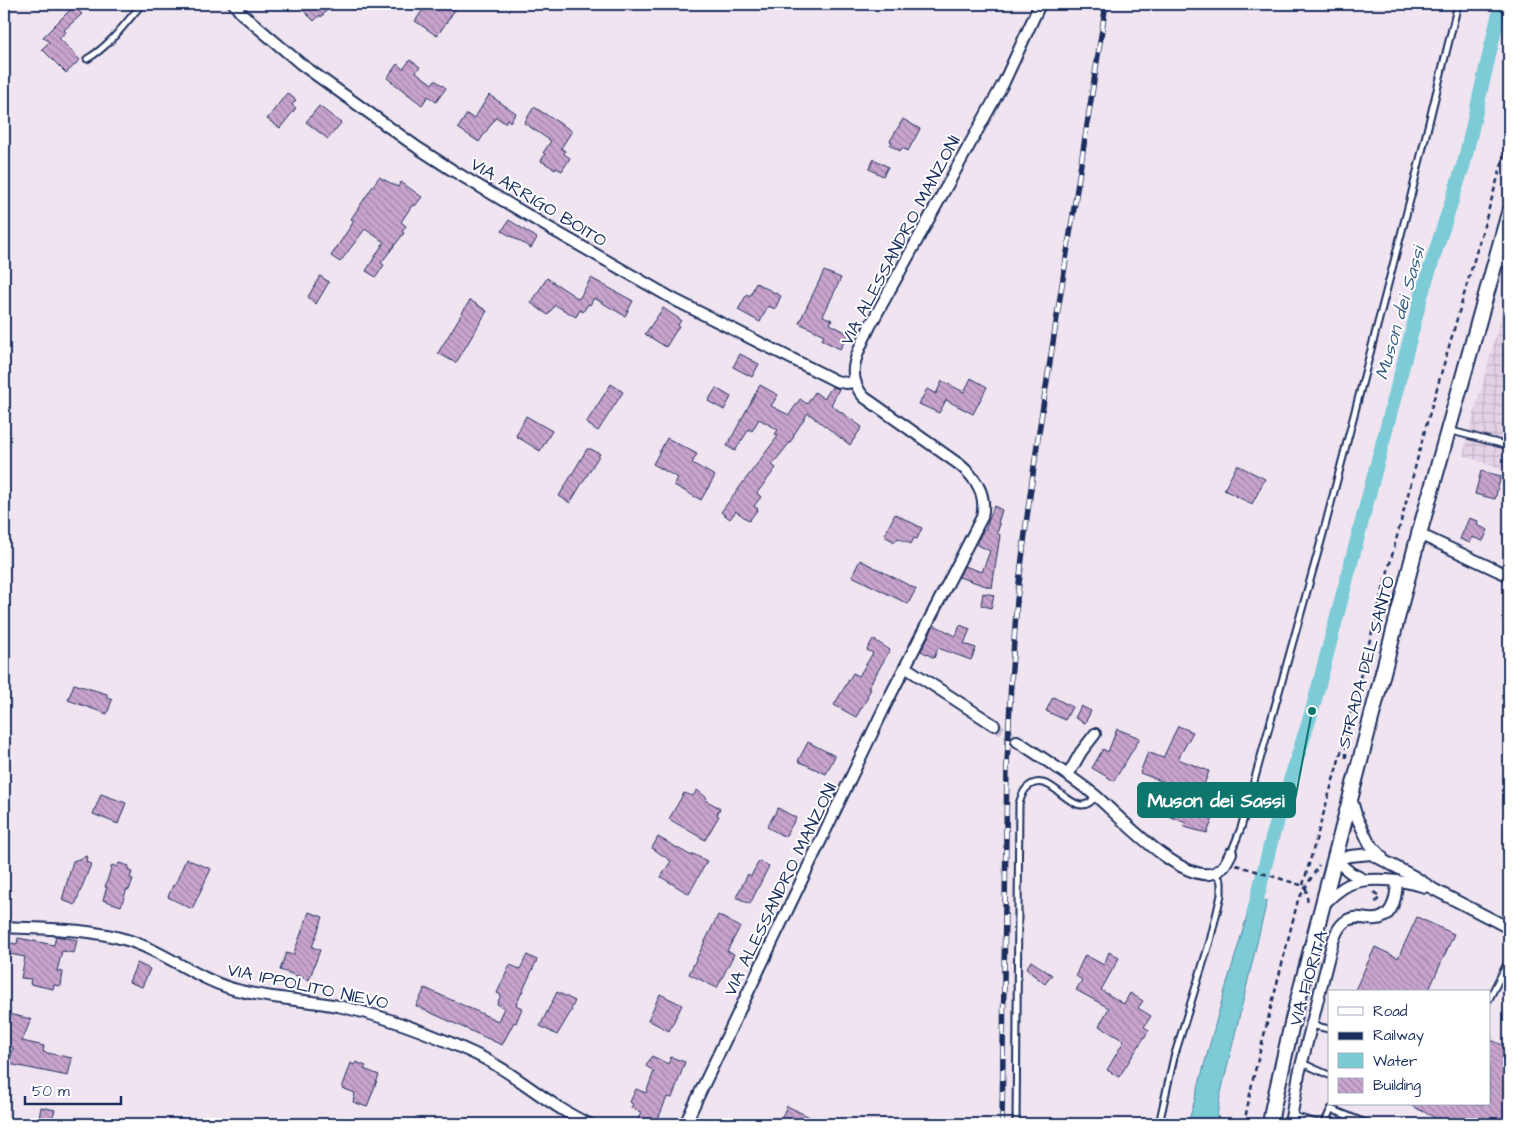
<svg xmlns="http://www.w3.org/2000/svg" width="1513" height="1128" viewBox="0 0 1513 1128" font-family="'Architects Daughter',sans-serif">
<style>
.industrial{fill:url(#industrial-grid)}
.water{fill:#7bcbd7;stroke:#558da7}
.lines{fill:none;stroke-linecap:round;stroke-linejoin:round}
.canal{stroke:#7bcbd7;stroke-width:14}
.building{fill:url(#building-back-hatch);stroke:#1b2f5e}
.minor-tunnel{stroke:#c5c0d3;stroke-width:10;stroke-dasharray:10 5;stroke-linecap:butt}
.service-casing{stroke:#1b2f5e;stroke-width:9}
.minor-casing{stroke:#1b2f5e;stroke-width:14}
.secondary-casing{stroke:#1b2f5e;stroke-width:18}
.path{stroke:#1b2f5e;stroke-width:2.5;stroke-dasharray:5 4;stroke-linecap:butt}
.service{stroke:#fff;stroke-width:5}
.minor{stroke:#fff;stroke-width:10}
.secondary{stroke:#fff;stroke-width:14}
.rail-casing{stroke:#1b2f5e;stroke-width:5.5}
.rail{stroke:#fff;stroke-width:4;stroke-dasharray:11;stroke-linecap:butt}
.labels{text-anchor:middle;stroke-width:4;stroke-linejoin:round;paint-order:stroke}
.street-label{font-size:18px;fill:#1b2f5e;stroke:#fff}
.water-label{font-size:19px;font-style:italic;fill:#385e82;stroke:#fff}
.leader{fill:none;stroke:#0f766e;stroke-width:2}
.callout-dot{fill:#0f766e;stroke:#fff;stroke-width:2}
.callout{fill:#0f766e;stroke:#0f766e;stroke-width:2}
.callout-label{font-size:19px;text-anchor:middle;font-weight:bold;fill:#fff}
</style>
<defs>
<pattern id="industrial-grid" width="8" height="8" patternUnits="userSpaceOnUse" patternTransform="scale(1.25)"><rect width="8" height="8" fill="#e4d1e6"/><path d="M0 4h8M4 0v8" fill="none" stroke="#c3b4c8"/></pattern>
<pattern id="building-back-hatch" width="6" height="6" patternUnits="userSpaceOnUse" patternTransform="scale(1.25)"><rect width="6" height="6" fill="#c9a4cd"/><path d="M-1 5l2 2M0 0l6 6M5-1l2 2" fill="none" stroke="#a286aa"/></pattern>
</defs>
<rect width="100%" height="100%" fill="#efe4f0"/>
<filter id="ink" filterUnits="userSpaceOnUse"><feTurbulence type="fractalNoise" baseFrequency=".02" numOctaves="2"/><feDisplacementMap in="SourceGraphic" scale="10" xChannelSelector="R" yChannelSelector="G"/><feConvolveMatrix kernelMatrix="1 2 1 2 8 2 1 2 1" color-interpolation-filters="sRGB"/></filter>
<g filter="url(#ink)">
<!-- industrial -->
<path class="industrial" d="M 1502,313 L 1509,315 L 1509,472 L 1463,455 Z"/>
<!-- water -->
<path class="water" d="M 1253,896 L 1267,901 L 1220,1097 L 1216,1124 L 1188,1124 L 1222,1000 Z"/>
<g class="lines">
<!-- canal -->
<path class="canal" d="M 1253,915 L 1272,838 L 1312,711 L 1422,293 L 1464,163 L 1501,4"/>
</g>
<!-- building -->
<path class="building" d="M 297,4 L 332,4 L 321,17 L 320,15 L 314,21 Z
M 427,4 L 459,4 L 437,36 L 415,21 Z
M 74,6 L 82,14 L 64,30 L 66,32 L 59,38 L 80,60 L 66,73 L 42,49 L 49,42 L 43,37 Z
M 410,60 L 420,67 L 416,72 L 432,84 L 435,80 L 446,88 L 436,102 L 428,96 L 422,105 L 387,78 L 397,64 L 403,69 Z
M 287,93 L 296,100 L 292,105 L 296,108 L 280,128 L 267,119 Z
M 489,95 L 516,113 L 510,122 L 507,119 L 505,123 L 496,117 L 479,142 L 458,128 L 467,114 L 474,119 Z
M 319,106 L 341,123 L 328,139 L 306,122 Z
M 534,107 L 572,131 L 561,148 L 565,151 L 564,154 L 570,158 L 562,171 L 556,168 L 555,169 L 541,161 L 545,154 L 543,153 L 551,141 L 524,123 Z
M 903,119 L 920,129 L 908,151 L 902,148 L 900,151 L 890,145 L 892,142 L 890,141 Z
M 874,159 L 888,167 L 883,176 L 869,169 Z
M 379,177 L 396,186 L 398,187 L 401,182 L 422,197 L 415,206 L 413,204 L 401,222 L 406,226 L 402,232 L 404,233 L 381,263 L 384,265 L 376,277 L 366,271 L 384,242 L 365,229 L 340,262 L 331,256 L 354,221 L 351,219 Z
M 509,220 L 537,238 L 531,248 L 502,231 Z
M 824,271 L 841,278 L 823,316 L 832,320 L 830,324 L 849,334 L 840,349 L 822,340 L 824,335 L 799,323 Z
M 320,276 L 329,282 L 316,304 L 308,297 Z
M 547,278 L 579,299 L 591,278 L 633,301 L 625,316 L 594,298 L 590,305 L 588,304 L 583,312 L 580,310 L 576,317 L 555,305 L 548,315 L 531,303 Z
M 756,283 L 781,296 L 775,309 L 768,306 L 760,322 L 738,310 L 747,294 L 750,296 Z
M 470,300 L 487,311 L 456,363 L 438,353 Z
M 663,308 L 681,320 L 678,325 L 679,326 L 666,347 L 645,334 Z
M 740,354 L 759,364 L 752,377 L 733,367 Z
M 971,378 L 987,387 L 973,414 L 946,400 L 939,413 L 919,404 L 927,389 L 936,394 L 942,381 L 964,392 Z
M 611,384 L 623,392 L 598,431 L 586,423 Z
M 760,385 L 778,395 L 771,406 L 789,415 L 800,399 L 807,404 L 815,392 L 824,399 L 832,387 L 839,389 L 831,405 L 862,427 L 850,445 L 808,413 L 793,436 L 794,437 L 772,465 L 776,468 L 757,493 L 761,497 L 754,506 L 758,509 L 749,521 L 736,511 L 730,519 L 721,512 L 778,436 L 775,434 L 778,430 L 759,419 L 752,431 L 749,429 L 735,451 L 727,446 Z
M 716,388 L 731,397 L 724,410 L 708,401 Z
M 526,416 L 552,431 L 540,451 L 516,436 Z
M 667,438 L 697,454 L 692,463 L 715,476 L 701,500 L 674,485 L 678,478 L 653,464 Z
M 587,449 L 591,449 L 600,454 L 570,503 L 559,496 Z
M 1237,465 L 1265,479 L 1252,504 L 1224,490 Z
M 1481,471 L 1501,476 L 1495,499 L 1475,494 Z
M 994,506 L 1002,510 L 998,523 L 1000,524 L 997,533 L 1000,535 L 992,588 L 959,577 L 964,566 L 982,572 L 990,551 L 976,544 L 984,529 L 985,530 Z
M 895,514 L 922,528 L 917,539 L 914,538 L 911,544 L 898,538 L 895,542 L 884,536 Z
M 1469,518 L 1478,521 L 1477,525 L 1488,530 L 1483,541 L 1472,537 L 1470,543 L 1460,539 Z
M 860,560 L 916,589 L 908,604 L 852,576 Z
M 983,593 L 994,595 L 991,608 L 981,605 Z
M 934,625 L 956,636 L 960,625 L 970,629 L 964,644 L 976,648 L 971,660 L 938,648 L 934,658 L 921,651 Z
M 873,639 L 890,650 L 868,688 L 871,689 L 867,696 L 868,697 L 856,717 L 834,705 L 853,673 L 859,676 L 873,653 L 867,650 Z
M 74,684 L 107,694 L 107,697 L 112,700 L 107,714 L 68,700 Z
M 1053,697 L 1072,707 L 1065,720 L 1046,711 Z
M 1081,706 L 1091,711 L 1085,723 L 1075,718 Z
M 1178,726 L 1193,732 L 1178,759 L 1209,771 L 1201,793 L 1170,782 L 1169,784 L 1140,773 L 1148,752 L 1163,758 Z
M 1117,729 L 1140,738 L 1114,781 L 1092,768 L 1103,749 L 1108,752 Z
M 808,742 L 835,756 L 826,774 L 798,761 Z
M 697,790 L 707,798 L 705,800 L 720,808 L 717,815 L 719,816 L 705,840 L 669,819 L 684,793 L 693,796 Z
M 101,794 L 126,803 L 118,824 L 93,814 Z
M 1162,799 L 1191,811 L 1193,804 L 1216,811 L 1207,833 L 1184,827 L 1186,823 L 1157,811 Z
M 778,808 L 796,818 L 785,837 L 767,827 Z
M 658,837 L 688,854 L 692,856 L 693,854 L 707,861 L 689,894 L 661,877 L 671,861 L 652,848 Z
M 87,856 L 86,862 L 91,864 L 75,905 L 62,900 L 73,861 Z
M 186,859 L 211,869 L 192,909 L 168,897 L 173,885 L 174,886 L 177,880 Z
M 759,861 L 769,866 L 750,904 L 736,897 L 748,874 L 751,876 Z
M 119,863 L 129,866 L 128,870 L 132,872 L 130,878 L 133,879 L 129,890 L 127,889 L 121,906 L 103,900 L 107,887 L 105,887 L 112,865 L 117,867 Z
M 309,912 L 323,917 L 312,947 L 320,950 L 309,980 L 280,970 L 286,953 L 293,955 Z
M 718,915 L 740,927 L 727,951 L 734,954 L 717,988 L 689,974 Z
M 1417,917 L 1454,934 L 1428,992 L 1354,992 L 1375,947 L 1398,958 Z
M 56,936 L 77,940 L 74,953 L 62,951 L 57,971 L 63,972 L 61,986 L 54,985 L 53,989 L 30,984 L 31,979 L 21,978 L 25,957 L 4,953 L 4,942 L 17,944 L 18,938 L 54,945 Z
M 1109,952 L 1119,958 L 1101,990 L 1124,1004 L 1130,993 L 1143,1001 L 1138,1008 L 1151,1016 L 1144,1027 L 1149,1030 L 1119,1077 L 1107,1070 L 1124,1041 L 1099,1026 L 1109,1008 L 1076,990 L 1082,980 L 1076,976 L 1078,973 L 1077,972 L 1085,955 L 1104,965 Z
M 527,955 L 537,960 L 516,1005 L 522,1008 L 516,1023 L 514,1022 L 502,1045 L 416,1006 L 425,988 L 498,1021 L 504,1008 L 497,1004 L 501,995 L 497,993 L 510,965 L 520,969 Z
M 1031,961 L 1052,975 L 1045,984 L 1026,969 Z
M 137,963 L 150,969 L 142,987 L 129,982 Z
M 557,992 L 575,1001 L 571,1009 L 572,1010 L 557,1035 L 540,1026 Z
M 660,994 L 682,1005 L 669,1031 L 648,1020 Z
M 8,1014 L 31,1019 L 22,1041 L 44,1046 L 43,1052 L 72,1058 L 68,1076 L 9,1064 L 13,1047 L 4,1045 L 4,1034 Z
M 1489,1039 L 1509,1048 L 1509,1124 L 1433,1124 L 1436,1118 L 1408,1104 L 1489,1104 Z
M 652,1056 L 668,1064 L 671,1057 L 685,1062 L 672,1098 L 667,1097 L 656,1124 L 642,1124 L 637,1122 L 641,1112 L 631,1108 L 633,1104 L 630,1102 L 636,1089 L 646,1093 L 654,1071 L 646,1066 Z
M 356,1062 L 366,1066 L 364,1069 L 379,1075 L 367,1107 L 353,1102 L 355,1093 L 342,1088 L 351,1063 L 354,1065 Z
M 787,1106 L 824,1124 L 779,1124 Z
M 41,1107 L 55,1110 L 50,1124 L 38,1124 Z"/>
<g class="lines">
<!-- minor-tunnel -->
<path class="minor-tunnel" d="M 994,725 L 1017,741"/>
<!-- service casing -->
<g class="service-casing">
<path id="service" d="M 87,59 C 110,46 125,23 142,4
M 1496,262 L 1509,265
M 1448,430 L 1509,446
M 1231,853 L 1241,828 L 1323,534 L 1411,196 L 1458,4
M 1489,999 L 1509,960
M 1311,1025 L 1329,1029
M 1302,1063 L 1329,1075
M 1290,1115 L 1320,1124
M 1016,1124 L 1019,804 C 1022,794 1025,786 1035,783 C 1057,777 1076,824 1096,796
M 1159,1124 L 1174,1057 L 1210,941 L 1221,895 L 1221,882 L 1216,873
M 1324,1124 L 1331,1109 L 1368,1124"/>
</g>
<!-- minor casing -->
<g class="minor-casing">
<path id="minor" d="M 234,4 L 241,13 L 301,64 L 418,148 L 452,170 L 546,226 L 675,300 L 836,381 L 846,383 L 854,382
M 1419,534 L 1509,576
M 905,667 L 994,725
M 1017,741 C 1044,759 1071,776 1096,796 C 1119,816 1182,884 1214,873 C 1223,870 1227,861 1231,853
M 1068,775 L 1081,752 L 1095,734
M 1351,798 L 1357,818 L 1369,843 L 1382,857
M 1335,860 L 1350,856 L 1371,854 L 1415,877 L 1435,890 L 1509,928
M 1335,860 L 1351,873 L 1365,880
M 1323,905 C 1331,897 1338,890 1348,885 C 1367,876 1405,880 1425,887
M 4,927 C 45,929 87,928 127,940 C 167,952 200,982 241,991 C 273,999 306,1000 338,1006 C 385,1016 430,1033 473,1053 C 515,1072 547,1105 589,1124
M 685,1124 L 888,700 L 982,517 C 987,495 977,479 960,465 L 864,397 C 843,374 859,350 870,326 L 1004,82 L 1040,4
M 1290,1124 L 1299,1074 L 1331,948 C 1334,938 1337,927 1346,921 C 1353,916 1361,918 1369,919 C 1392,922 1396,900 1397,882"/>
</g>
<!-- secondary casing -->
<g class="secondary-casing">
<path id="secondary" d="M 1270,1124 L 1273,1107 L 1293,1019 L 1419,534 L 1509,213"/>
</g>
<!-- path -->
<path class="path" d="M 1346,758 L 1346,738 L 1352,708 L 1426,426 L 1509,139
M 1236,865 L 1304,886
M 1303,885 L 1344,742
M 1306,888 L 1308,905
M 1374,892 L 1379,896 L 1379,898 L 1375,903
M 1244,1124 L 1253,1079 L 1298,900 L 1319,865"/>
<!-- service -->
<use href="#service" class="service"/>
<!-- minor -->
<use href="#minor" class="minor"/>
<!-- secondary -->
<use href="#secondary" class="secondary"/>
<!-- rail casing -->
<g class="rail-casing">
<path id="rail" d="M 1002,1124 L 1007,764 L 1011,682 L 1017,600 L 1027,517 L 1038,438 L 1106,4"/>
</g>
<!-- rail -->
<use href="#rail" class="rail"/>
</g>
</g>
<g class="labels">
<!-- street labels -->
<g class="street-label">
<text transform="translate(539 202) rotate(31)" y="6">VIA ARRIGO BOITO</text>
<text transform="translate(900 240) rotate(-62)" y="6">VIA ALESSANDRO MANZONI</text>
<text transform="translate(1366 662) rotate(-75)" y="6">STRADA DEL SANTO</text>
<text transform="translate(780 889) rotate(-64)" y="6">VIA ALESSANDRO MANZONI</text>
<text transform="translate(1308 978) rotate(-74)" y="6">VIA FIORITA</text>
<text transform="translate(308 986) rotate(12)" y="6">VIA IPPOLITO NIEVO</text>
</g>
<!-- water labels -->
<g class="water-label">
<text transform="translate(1399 313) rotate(-74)" y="7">Muson dei Sassi</text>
</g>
</g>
<!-- callouts -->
<path class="leader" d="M1312 711L1295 800"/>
<circle class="callout-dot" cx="1312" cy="711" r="5"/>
<rect class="callout" x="1138" y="783" width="157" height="34" rx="5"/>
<g class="callout-label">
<text x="1216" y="807">Muson dei Sassi</text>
</g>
<!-- margin -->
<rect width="1513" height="1128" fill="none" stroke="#fff" stroke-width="20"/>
<rect x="10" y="10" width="1493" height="1108" fill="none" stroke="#1b2f5e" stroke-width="2" filter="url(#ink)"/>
<!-- legend -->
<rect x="1328" y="990" width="162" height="115" fill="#ffffff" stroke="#a4acbf"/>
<rect x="1338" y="1007" width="25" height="8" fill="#ffffff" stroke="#a4acbf"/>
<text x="1373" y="1016" font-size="15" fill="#1b2f5e">Road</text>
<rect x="1338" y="1032" width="25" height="8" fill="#1b2f5e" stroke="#a4acbf"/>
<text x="1373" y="1040" font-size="15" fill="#1b2f5e">Railway</text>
<rect x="1338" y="1053" width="25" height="15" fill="#7bcbd7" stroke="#a4acbf"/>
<text x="1373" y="1066" font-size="15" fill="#1b2f5e">Water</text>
<rect x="1338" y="1078" width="25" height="15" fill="url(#building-back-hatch)" stroke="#a4acbf"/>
<text x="1373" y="1090" font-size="15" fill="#1b2f5e">Building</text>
<!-- scale -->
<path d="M25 1096v8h96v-8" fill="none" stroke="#1b2f5e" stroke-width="2.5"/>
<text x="32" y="1096" font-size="15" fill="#1b2f5e" stroke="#ffffff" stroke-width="4" paint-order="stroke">50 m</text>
</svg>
